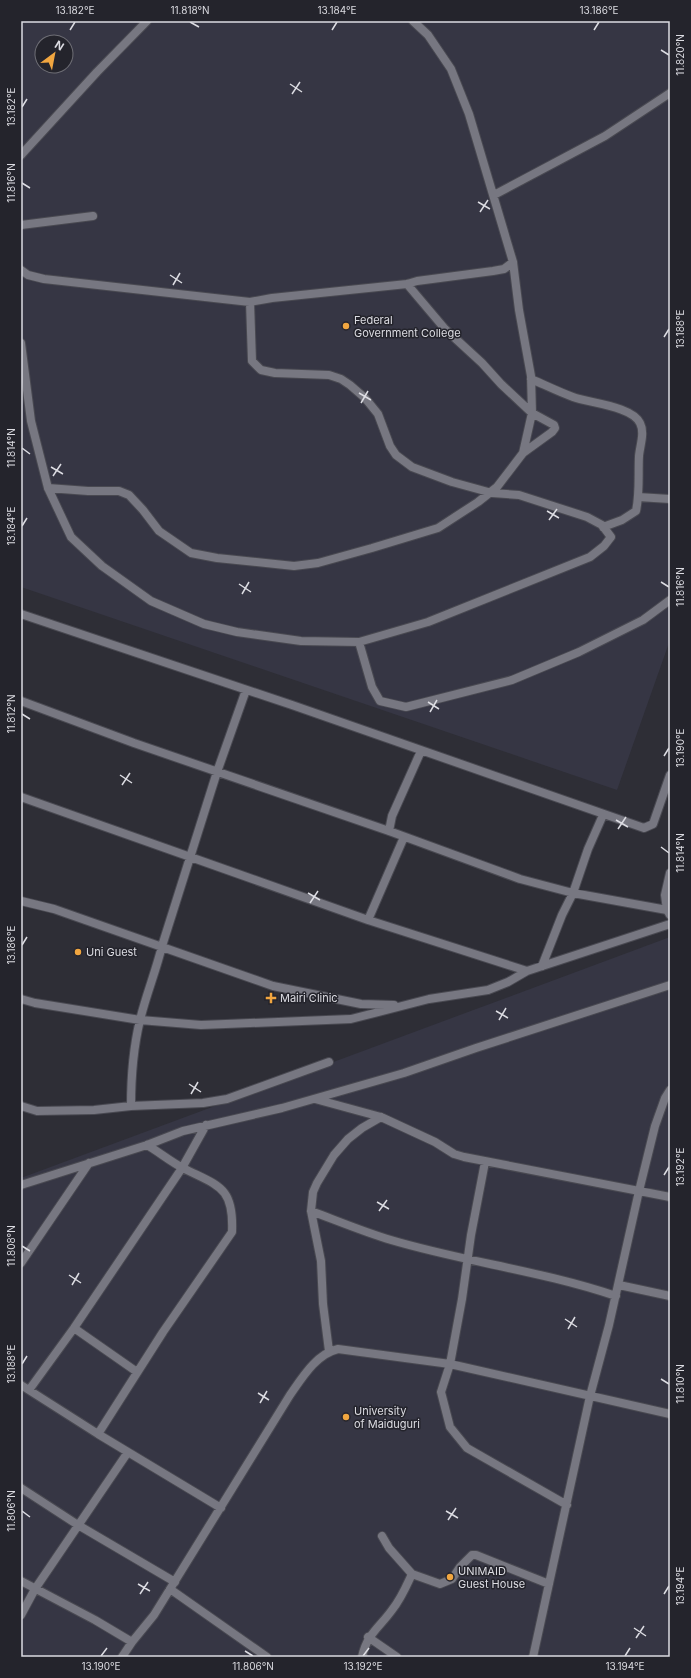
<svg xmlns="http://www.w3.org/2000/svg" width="691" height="1678" viewBox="0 0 691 1678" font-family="Inter,sans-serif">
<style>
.built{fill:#363644;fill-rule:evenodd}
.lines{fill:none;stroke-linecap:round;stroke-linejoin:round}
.minor-casing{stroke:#494951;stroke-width:10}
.minor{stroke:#777781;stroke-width:8}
.ticks{fill:none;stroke:#dcdce2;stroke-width:1.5}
.poi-dot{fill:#f1a640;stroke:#24242c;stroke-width:1.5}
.labels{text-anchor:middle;stroke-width:3;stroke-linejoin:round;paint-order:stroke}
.poi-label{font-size:11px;fill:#dcdce2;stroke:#24242c;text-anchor:start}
.neatline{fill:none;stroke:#dcdce2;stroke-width:1.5}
.ticks-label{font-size:10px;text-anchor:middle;fill:#dcdce2}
</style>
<rect width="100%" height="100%" fill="#2e2e36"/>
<!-- built -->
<path class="built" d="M 21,21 L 670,21 L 670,640 L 617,790 L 21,587 ZM 42,42 L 66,42 L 66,66 L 42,66 Z
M 670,937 L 670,1657 L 21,1657 L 21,1178 Z"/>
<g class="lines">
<!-- minor casing -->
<g class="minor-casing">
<path id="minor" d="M 21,155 L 97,72 L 147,21
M 494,195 L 605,136 L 670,93
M 21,225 L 93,216
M 21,270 L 28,275 L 44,279 L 250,302 L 272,298 L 407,284 L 417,281 L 493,271 L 504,269 L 513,262
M 407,284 L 445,329 L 482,363 L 501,384 L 532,413 L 554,425 L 555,428 L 552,432 L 523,453
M 21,343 L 31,421 L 48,488 L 71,537 L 102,566 L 151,601 L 204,624 L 237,632 L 301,641 L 359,642 L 428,622 L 590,557 L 604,546 L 611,537 L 602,525 L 587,517 L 519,495 L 492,493 L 452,482 L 412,467 L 396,455 L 390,446 L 378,414 L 365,398 L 350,385 L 341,379 L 329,375 L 275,373 L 261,370 L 252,361 L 250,302
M 531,379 C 545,385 559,392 573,397 C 589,403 632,406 640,423 C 645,433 640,445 639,456 C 638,474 640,493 636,511 L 622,520 L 603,527
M 48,488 L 88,491 L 119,491 L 129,495 L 143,510 L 159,531 L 191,553 L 217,558 L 294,566 L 318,563 L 372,548 L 438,528 L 478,502 L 497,487 L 523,453 L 532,413 L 531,376 L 519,310 L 513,262 L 469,114 L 451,69 L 428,35 L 413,21
M 638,497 L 670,499
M 21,614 L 292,705 L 644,828 L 653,824 L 670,775
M 359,642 L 372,687 L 380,701 L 406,707 L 512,680 L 579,652 L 643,620 L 670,600
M 21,701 L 134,743 L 389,831 L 520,879 L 573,893 L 667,910 L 670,915
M 21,797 L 368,920 L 527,971
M 389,831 L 392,816 L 421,751
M 21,901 L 54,909 L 273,986 L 361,1004 L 394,1005
M 667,910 L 665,895 L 670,873
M 368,920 L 404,837
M 542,966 L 562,915 L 573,893 L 588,849 L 603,815
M 21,999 L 35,1003 L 140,1020 L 201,1025 L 351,1019 L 429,999 L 488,990 L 508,982 L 527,971 L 670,924
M 315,1099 L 381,1117 L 435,1142 L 454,1154 L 464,1157 L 670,1197
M 21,1106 L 37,1111 L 94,1110 L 131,1106 L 203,1103 L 227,1099 L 329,1062
M 131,1106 C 131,1077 133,1049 140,1020 C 146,995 156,971 162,946 L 217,772 L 246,690
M 485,1162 L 471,1235 L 462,1299 L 450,1364 L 441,1392 L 450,1427 L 467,1448 L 567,1505
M 21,1185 L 147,1145 L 183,1131 L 282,1108 L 404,1073 L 476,1048 L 670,985
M 311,1211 C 338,1221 364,1232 391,1240 C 465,1262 542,1271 616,1296
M 21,1263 L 89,1163
M 619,1285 L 670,1296
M 74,1328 L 137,1372
M 329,1351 L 323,1304 L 321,1261 L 311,1211 L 313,1192 L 317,1183 L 334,1155 L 348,1139 L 362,1128 L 381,1117
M 21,1385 L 98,1434 L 221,1508
M 29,1390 L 74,1328 L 182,1168 L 206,1125
M 98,1434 L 163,1332 L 232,1232 C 234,1186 218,1186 183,1168 C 171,1162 159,1152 147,1145
M 21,1488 L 78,1525 L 175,1582
M 412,1574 L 440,1584 L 452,1579 L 460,1567 L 472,1555 L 476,1555 L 549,1584
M 21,1581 L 95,1620 L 132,1642
M 170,1589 L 267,1657
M 21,1615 L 35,1589 L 128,1452
M 368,1637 L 397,1657
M 122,1657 L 132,1642 L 154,1615 L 290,1395 C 302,1378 316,1354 338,1349 L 450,1364 L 670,1414
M 362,1657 C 367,1634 379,1628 392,1610 C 401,1599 406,1587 412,1574 L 389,1548 L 382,1536
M 533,1657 L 590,1396 L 609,1325 L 639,1191 L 655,1126 L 665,1098 L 670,1090"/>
</g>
<!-- minor -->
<use href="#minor" class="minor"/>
</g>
<!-- ticks -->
<path class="ticks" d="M 190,22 L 199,27M 70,30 L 75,22M 332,30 L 337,22M 594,30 L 599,22M 661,50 L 669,55M 290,84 L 302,92M 292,94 L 300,82M 22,107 L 27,99M 22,183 L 30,188M 478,202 L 490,209M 480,212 L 488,200M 170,275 L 182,283M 173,285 L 180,273M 664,337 L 669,329M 359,393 L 371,400M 361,403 L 368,391M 22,448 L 30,454M 51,467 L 63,474M 53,476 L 61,464M 547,511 L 559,518M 549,520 L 557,509M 22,526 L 27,518M 661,582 L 669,587M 239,584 L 251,592M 242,594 L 249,582M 428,702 L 439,709M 430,712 L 437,700M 22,714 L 30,719M 664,756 L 669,748M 120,775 L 132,783M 122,785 L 130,773M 616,820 L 628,827M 618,829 L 626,817M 661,847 L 669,853M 308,893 L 320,900M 310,903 L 318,891M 22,945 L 27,937M 496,1011 L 508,1018M 499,1020 L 506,1008M 189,1084 L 201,1092M 191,1094 L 198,1082M 664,1175 L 669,1167M 377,1202 L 389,1209M 379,1211 L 387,1200M 22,1246 L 30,1251M 69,1275 L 81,1283M 72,1285 L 79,1273M 565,1319 L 577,1327M 568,1329 L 575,1317M 22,1364 L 27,1356M 661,1379 L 669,1384M 258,1393 L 269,1400M 260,1403 L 267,1391M 22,1511 L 30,1517M 446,1511 L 458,1518M 448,1520 L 456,1508M 138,1584 L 150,1591M 140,1594 L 148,1582M 664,1594 L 669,1586M 634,1628 L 646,1636M 636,1638 L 644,1626M 245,1651 L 253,1656M 101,1656 L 107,1648M 363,1656 L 369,1648M 625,1656 L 630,1648"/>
<!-- markers -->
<g class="poi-dot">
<circle cx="346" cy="326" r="4"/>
<circle cx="78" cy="952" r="4"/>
<path d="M269 992h4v4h4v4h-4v4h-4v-4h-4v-4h4z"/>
<circle cx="346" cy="1417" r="4"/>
<circle cx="450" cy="1577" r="4"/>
</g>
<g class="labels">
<!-- poi labels -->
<g class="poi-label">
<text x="354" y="324">Federal<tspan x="354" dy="13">Government College</tspan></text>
<text x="86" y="956">Uni Guest</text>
<text x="280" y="1002">Mairi Clinic</text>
<text x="354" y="1415">University<tspan x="354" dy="13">of Maiduguri</tspan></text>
<text x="458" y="1575">UNIMAID<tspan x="458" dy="13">Guest House</tspan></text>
</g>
</g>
<!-- border -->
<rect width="691" height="1678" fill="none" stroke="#24242c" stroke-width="44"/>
<!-- north arrow -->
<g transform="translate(54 54) rotate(32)"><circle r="19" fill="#24242c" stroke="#6e6e75"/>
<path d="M0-3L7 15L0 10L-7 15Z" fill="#f1a640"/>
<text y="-6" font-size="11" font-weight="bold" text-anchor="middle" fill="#dcdce2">N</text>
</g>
<rect x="22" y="22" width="647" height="1634" class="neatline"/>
<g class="ticks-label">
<text x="75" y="14">13.182°E</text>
<text x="190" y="14">11.818°N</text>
<text x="337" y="14">13.184°E</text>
<text x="599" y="14">13.186°E</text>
<text transform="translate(680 55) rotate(-90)" y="4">11.820°N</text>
<text transform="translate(11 107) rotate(-90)" y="4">13.182°E</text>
<text transform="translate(11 183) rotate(-90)" y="4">11.816°N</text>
<text transform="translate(680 329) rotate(-90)" y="4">13.188°E</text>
<text transform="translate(11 448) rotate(-90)" y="4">11.814°N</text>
<text transform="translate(11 526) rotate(-90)" y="4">13.184°E</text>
<text transform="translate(680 587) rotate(-90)" y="4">11.816°N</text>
<text transform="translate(11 714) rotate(-90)" y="4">11.812°N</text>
<text transform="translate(680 748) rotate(-90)" y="4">13.190°E</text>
<text transform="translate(680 853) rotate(-90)" y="4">11.814°N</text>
<text transform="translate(11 945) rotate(-90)" y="4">13.186°E</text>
<text transform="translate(680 1167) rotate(-90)" y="4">13.192°E</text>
<text transform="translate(11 1246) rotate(-90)" y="4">11.808°N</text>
<text transform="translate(11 1364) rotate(-90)" y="4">13.188°E</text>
<text transform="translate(680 1384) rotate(-90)" y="4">11.810°N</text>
<text transform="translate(11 1511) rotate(-90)" y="4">11.806°N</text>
<text transform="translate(680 1586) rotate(-90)" y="4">13.194°E</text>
<text x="101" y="1670">13.190°E</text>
<text x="253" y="1670">11.806°N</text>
<text x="363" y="1670">13.192°E</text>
<text x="625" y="1670">13.194°E</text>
</g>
</svg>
